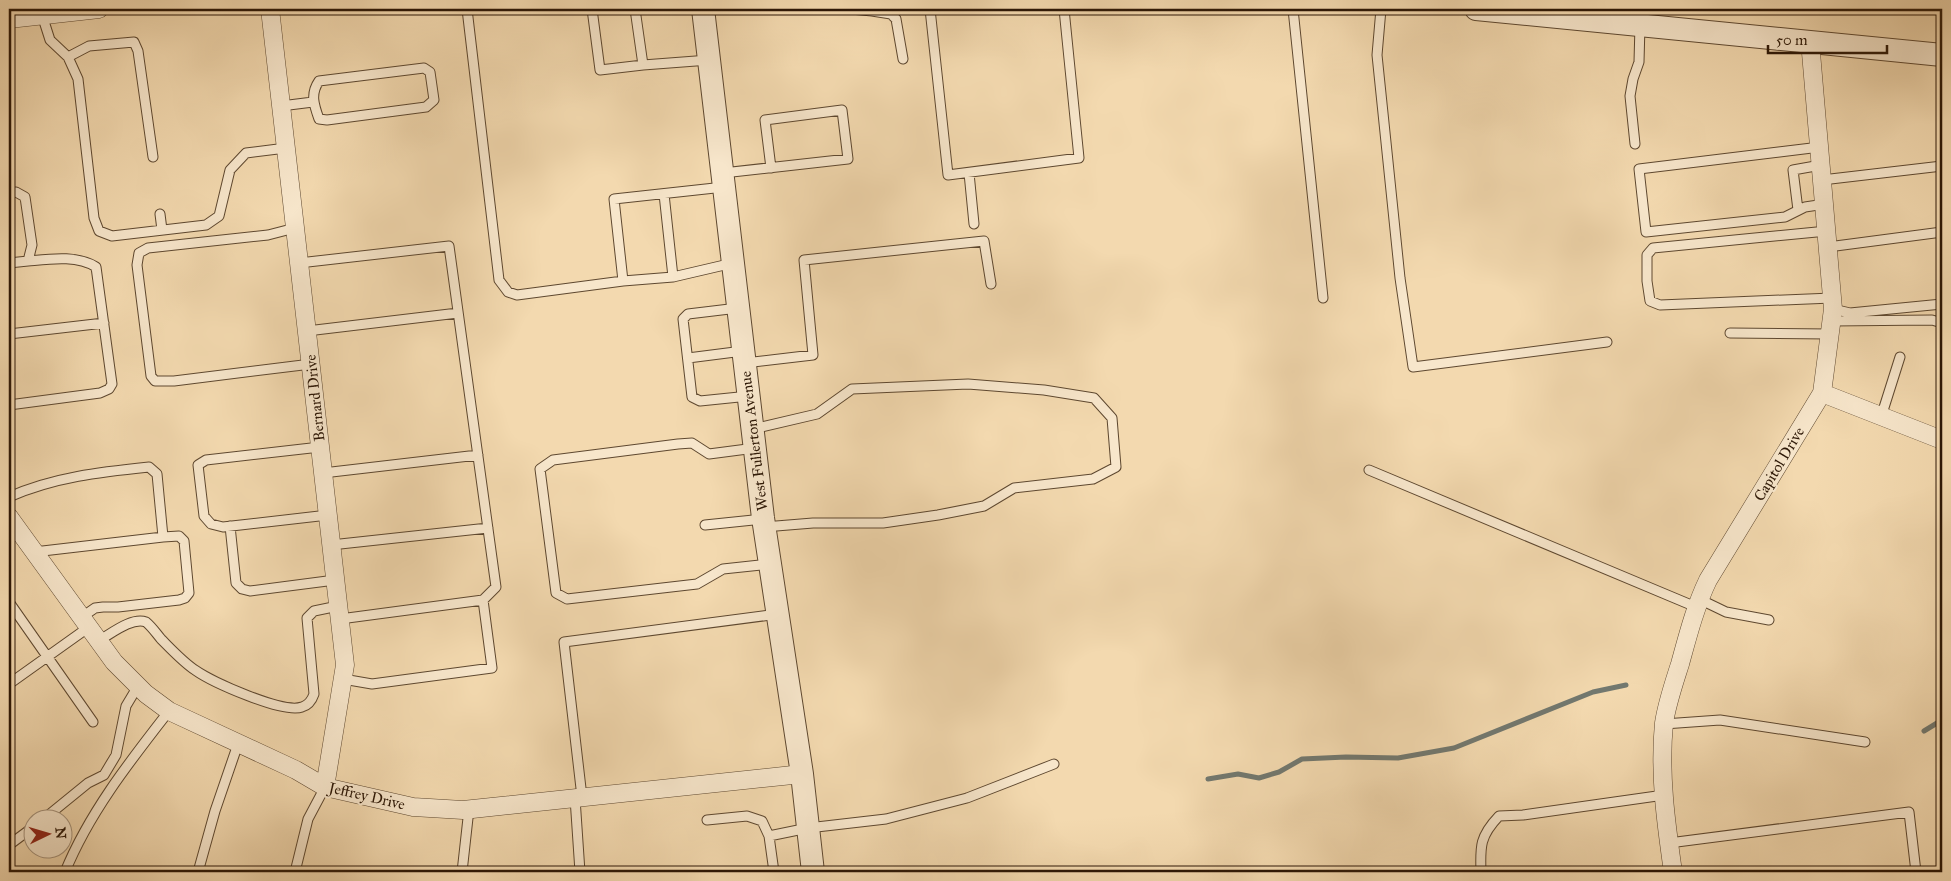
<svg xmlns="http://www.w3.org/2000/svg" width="1951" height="881" viewBox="0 0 1951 881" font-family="'IM FELL Great Primer',serif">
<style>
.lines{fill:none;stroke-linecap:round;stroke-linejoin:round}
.stream{stroke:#72786f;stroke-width:5}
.service-casing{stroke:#5e4830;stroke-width:11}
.minor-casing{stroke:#5e4830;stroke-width:19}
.tertiary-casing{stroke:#5e4830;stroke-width:24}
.service{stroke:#f7e6cb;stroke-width:9}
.minor{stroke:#f7e6cb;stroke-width:18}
.tertiary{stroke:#f7e6cb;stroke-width:22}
.labels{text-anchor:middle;stroke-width:4;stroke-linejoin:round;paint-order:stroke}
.street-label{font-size:15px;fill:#2c1706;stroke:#f7e6cb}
</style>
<rect width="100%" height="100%" fill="#f3d9af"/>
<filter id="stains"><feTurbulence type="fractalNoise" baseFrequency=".004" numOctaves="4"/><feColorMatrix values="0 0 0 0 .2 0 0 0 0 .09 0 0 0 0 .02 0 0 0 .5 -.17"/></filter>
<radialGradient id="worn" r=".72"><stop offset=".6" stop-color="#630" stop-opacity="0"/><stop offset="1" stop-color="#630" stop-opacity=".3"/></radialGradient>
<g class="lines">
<!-- stream -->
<path class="stream" d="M 1924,731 L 1942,720
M 1208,779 L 1238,774 L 1259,778 L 1279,772 L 1302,759 L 1346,757 L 1398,758 L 1454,748 L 1593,692 L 1626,685"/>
<!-- service casing -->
<g class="service-casing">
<path id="service" d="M 467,9 L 499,280 L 508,292 L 517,295 L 623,281
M 592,9 L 600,70 L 643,65
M 635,9 L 643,65 L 709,60
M 851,9 L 872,11
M 872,9 L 872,11 L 891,14 L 896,19 L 903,59
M 930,9 L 948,175 L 1079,158 L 1064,9
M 1293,9 L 1323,298
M 1381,9 L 1377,55 L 1400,278 L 1413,367 L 1607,342
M 42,15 L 50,40 L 68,57 L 78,79 L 94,218 L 99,231 L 112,236 L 206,225 L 219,216 L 230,170 L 246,153 L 286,148
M 68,57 L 89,46 L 134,42 L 138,51 L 153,157
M 424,68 L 430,72 L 434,100 L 426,107 L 327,120 L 319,119 C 314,105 310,94 319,81 Z
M 281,106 L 313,102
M 1635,144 L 1630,96 L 1633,79 L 1639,62 L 1640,25
M 1820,147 L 1639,169 L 1646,232 L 1785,217 L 1805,207 L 1825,204
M 723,173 L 848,159 L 842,110 L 765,120 L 771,168
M 969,173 L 974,224
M 1822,180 L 1942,166
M 724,187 L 614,199 L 623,281 L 673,277 L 733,263
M 9,193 L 16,192 L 25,197 L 32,245 L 28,261 L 9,263
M 664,194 L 673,277
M 1798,210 L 1793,170 L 1821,165
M 160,214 L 162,230
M 295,228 L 268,235 L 148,248 L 139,253 L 137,265 L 151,376 L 155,381 L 174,381 L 311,364
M 1827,231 L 1653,248 L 1647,255 L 1647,281 L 1650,301 L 1660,305 L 1832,298
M 1828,247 L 1942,232
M 299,263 L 449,246 L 496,587 L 483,600 L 492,668 L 372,684 L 343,679
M 738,308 L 688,314 L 683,319 L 692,397 L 700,401 L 749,396
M 1833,309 L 1850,313 L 1942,304
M 1832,321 L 1932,320 L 1942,323
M 307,331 L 458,313
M 1730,333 L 1830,334
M 9,334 L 104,323
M 688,358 L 743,351
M 745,363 L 813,355 L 804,260 L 984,241 L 991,284
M 9,405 L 100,393 L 109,389 L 112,384 L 96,267 C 77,255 50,259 28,261
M 1881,417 L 1900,357
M 753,429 L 817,414 L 852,389 L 968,384 L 1044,390 L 1094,398 L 1112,418 L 1116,467 L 1093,479 L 1014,488 L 984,506 L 938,515 L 883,523 L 813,523 L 764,527
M 320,447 L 206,460 L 198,465 L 204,516 L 211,524 L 223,527 L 328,515
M 755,448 L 709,454 L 692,443 L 678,444 L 553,460 L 540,469 L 556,593 L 567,599 L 697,584 L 723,569 L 770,564
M 1369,470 L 1696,607
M 323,473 L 478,455
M 9,497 C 54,477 101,472 149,467 L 157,474 L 163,537 L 179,536 L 184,541 L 189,593 L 185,598 L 179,600 L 118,607 L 103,607 L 95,608 L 82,617
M 705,525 L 763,519
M 230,526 L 236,583 L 242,589 L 250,591 L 335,580
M 331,545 L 488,528
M 34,552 L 163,537
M 1699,599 L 1726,612 L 1769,620
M 9,602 L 93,722
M 340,619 L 483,600
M 98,641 C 111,634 131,617 146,622 C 152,627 156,633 161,639 C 171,649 183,662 195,670 C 212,682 283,714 302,707 C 309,705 312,700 314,694 L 307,618 L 314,611 L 338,606
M 9,684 L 89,627
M 1664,724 L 1720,720 L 1865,742
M 582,797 L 564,642 L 778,614
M 575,798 L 580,872
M 45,818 L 88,783 L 104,775 L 116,755 L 126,706 L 138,686
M 707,820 L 747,816 L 762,821 L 769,836
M 1669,843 L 1909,812 L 1916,872
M 9,845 L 32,828
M 65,872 C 89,813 130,761 169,711
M 198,872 L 215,811 L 238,744
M 295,872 L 308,819 L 325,787
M 462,872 L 469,809
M 774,872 L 769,836 L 808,828 L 886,819 L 967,798 L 1054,764
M 1481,872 C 1480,846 1480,836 1499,816 L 1523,815 L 1664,795"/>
</g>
<!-- minor casing -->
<g class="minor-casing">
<path id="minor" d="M 270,9 L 345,665 L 325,787
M 9,19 L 99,9
M 1822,393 L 1942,440
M 9,517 L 114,662 L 146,694 L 169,711 L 296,770 L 325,787 L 413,807 L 463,810 L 802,774
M 1673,872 C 1666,823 1659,773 1664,723 C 1667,703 1674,683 1680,664 C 1688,635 1695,607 1708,580 L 1822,393 L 1833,309 L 1810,41"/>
</g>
<!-- tertiary casing -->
<g class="tertiary-casing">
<path id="tertiary" d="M 703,9 L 763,518 L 802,774 L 813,872
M 1476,9 L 1942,55"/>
</g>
<!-- service -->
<use href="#service" class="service"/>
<!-- minor -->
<use href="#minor" class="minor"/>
<!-- tertiary -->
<use href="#tertiary" class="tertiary"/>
</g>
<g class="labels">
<!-- street labels -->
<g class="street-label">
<text transform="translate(315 398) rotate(-96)" y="5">Bernard Drive</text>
<text transform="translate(754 441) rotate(-97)" y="5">West Fullerton Avenue</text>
<text transform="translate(1779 464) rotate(-59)" y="5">Capitol Drive</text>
<text transform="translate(367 796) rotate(13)" y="5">Jeffrey Drive</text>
</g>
</g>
<!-- margin -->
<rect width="1951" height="881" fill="none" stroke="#f3d9af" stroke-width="30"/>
<rect x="10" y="10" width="1931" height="861" fill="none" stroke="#2c1706" stroke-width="2.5"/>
<rect x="15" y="15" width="1921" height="851" fill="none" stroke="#2c1706"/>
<!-- north arrow -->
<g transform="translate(48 834) rotate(85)"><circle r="24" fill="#f7e6cb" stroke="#a6937c"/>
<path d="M0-4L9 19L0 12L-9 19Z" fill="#8f2418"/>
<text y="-8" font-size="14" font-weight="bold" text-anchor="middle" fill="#2c1706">N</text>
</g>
<!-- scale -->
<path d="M1768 45v8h119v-8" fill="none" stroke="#2c1706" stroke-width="2.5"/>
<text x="1776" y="45" font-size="15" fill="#2c1706" stroke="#f7e6cb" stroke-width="4" paint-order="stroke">50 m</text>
<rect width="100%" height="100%" filter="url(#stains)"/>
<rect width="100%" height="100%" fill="url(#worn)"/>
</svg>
